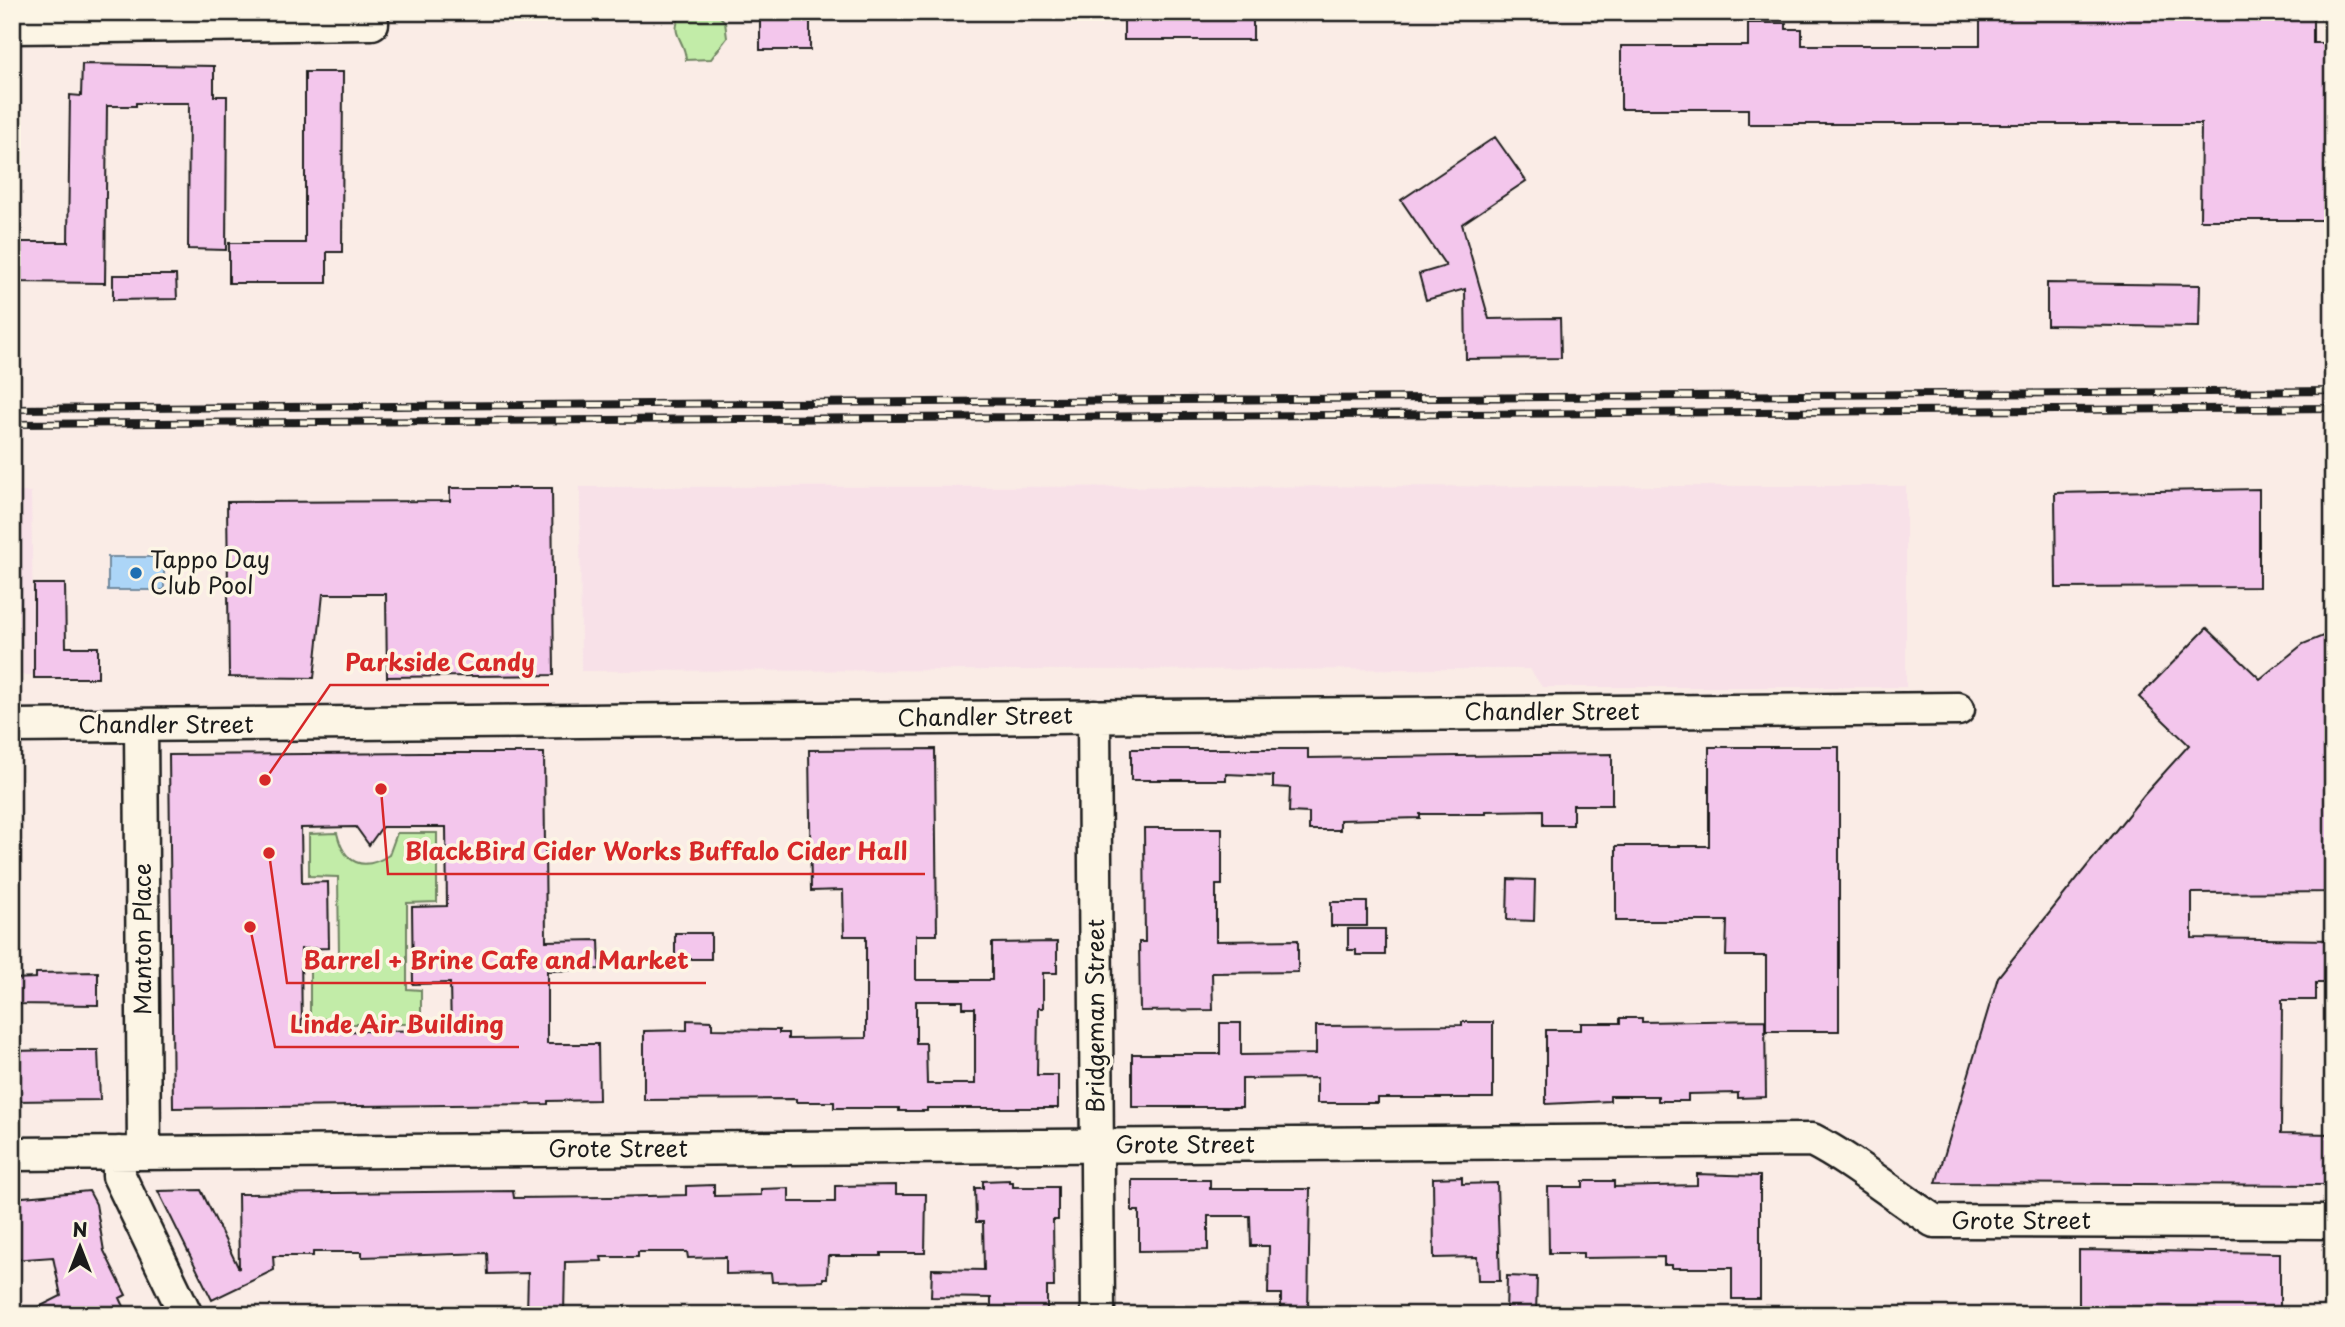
<svg xmlns="http://www.w3.org/2000/svg" width="2345" height="1327" viewBox="0 0 2345 1327" font-family="'Playpen Sans',sans-serif">
<style>
.built{fill:#f8e1e8}
.green{fill:#c2eca8;stroke:#6f8462;stroke-width:2}
.water{fill:#acd5f7;stroke:#728b9f;stroke-width:2}
.building{fill:#f3c6ec;stroke:#1c1c1c;stroke-width:2;fill-rule:evenodd}
.lines{fill:none;stroke-linecap:round;stroke-linejoin:round}
.street-casing{stroke:#1c1c1c;stroke-width:37}
.street{stroke:#fcf5e5;stroke-width:32}
.rail-casing{stroke:#1c1c1c;stroke-width:8}
.rail{stroke:#fcf5e5;stroke-width:5;stroke-dasharray:16;stroke-linecap:butt}
.poi-dot{fill:#1f6fb2;stroke:#fcf5e5;stroke-width:2.5}
.labels{text-anchor:middle;stroke-width:7;stroke-linejoin:round;paint-order:stroke}
.poi-label{font-size:23px;fill:#1c1c1c;stroke:#fcf5e5;text-anchor:start}
.street-label{font-size:23px;fill:#1c1c1c;stroke:#fcf5e5}
.leader{fill:none;stroke:#d62828;stroke-width:2.5}
.callout-dot{fill:#d62828;stroke:#fcf5e5;stroke-width:2.5}
.callout-label{font-size:24px;text-anchor:middle;font-weight:bold;fill:#d62828;stroke:#fcf5e5;stroke-width:7;stroke-linejoin:round;paint-order:stroke}
</style>
<rect width="100%" height="100%" fill="#faece6"/>
<filter id="ink" filterUnits="userSpaceOnUse"><feTurbulence type="fractalNoise" baseFrequency=".0143" numOctaves="2"/><feDisplacementMap in="SourceGraphic" scale="14" xChannelSelector="R" yChannelSelector="G"/><feConvolveMatrix kernelMatrix="1 2 1 2 8 2 1 2 1" color-interpolation-filters="sRGB"/></filter>
<g filter="url(#ink)">
<!-- built -->
<path class="built" d="M 1906,486 L 1906,687 L 1542,687 L 1530,669 L 581,671 L 580,487 Z
M 12,492 L 31,492 L 34,675 L 12,675 Z"/>
<!-- green -->
<path class="green" d="M 683,12 L 716,12 L 725,22 L 727,38 L 711,59 L 686,60 C 685,37 667,35 683,12 Z
M 337,833 C 344,864 363,872 389,855 L 397,833 L 437,833 L 437,902 L 407,903 L 407,989 L 421,990 L 421,1024 L 351,1024 L 350,1019 L 310,1019 L 310,954 L 339,954 L 338,877 L 309,876 L 309,834 Z"/>
<!-- water -->
<path class="water" d="M 108,557 L 164,557 L 164,590 L 108,590 Z"/>
<!-- building -->
<path class="building" d="M 760,12 L 810,12 L 810,50 L 760,50 Z
M 1124,12 L 1253,12 L 1253,40 L 1124,40 Z
M 1980,12 L 2313,12 L 2313,43 L 2333,43 L 2333,220 L 2200,220 L 2201,124 L 1748,124 L 1748,109 L 1621,109 L 1621,46 L 1748,46 L 1748,23 L 1786,23 L 1786,29 L 1802,29 L 1802,45 L 1980,45 Z
M 82,64 L 214,66 L 214,96 L 227,96 L 226,250 L 188,249 L 189,103 L 136,103 L 136,106 L 107,106 L 105,283 L 12,282 L 12,242 L 68,242 L 70,95 L 81,96 Z
M 305,72 L 343,72 L 342,252 L 327,252 L 327,283 L 229,283 L 229,243 L 305,243 Z
M 1495,137 L 1526,181 L 1462,224 L 1489,319 L 1560,318 L 1561,358 L 1466,359 L 1465,289 L 1426,300 L 1419,274 L 1446,266 L 1401,200 Z
M 113,275 L 176,275 L 177,299 L 113,300 Z
M 2047,283 L 2200,285 L 2199,327 L 2047,325 Z
M 450,488 L 552,488 L 554,675 L 387,677 L 386,594 L 323,594 L 314,678 L 229,677 L 227,502 L 450,501 Z
M 2259,489 L 2259,587 L 2056,588 L 2055,493 Z
M 34,584 L 65,584 L 66,647 L 98,647 L 98,678 L 34,678 Z
M 2207,628 L 2260,679 L 2303,644 L 2333,632 L 2333,892 L 2192,893 L 2192,938 L 2333,940 L 2333,983 L 2316,983 L 2316,1000 L 2282,1000 L 2281,1133 L 2332,1134 L 2332,1185 L 1936,1183 L 1998,977 L 2144,795 L 2189,745 L 2139,697 Z
M 1709,747 L 1839,747 L 1839,1031 L 1766,1031 L 1766,956 L 1726,956 L 1727,921 L 1616,921 L 1616,846 L 1709,846 Z
M 935,749 L 937,935 L 916,935 L 916,980 L 992,980 L 992,943 L 1057,942 L 1057,973 L 1043,973 L 1043,1008 L 1038,1008 L 1037,1075 L 1058,1075 L 1058,1108 L 927,1108 L 927,1111 L 899,1111 L 899,1108 L 834,1108 L 834,1102 L 796,1102 L 796,1099 L 644,1100 L 644,1031 L 687,1030 L 687,1020 L 712,1021 L 712,1029 L 779,1030 L 779,1033 L 788,1033 L 788,1039 L 866,1038 L 866,936 L 844,936 L 843,890 L 811,891 L 809,750 ZM 916,1001 L 963,1001 L 963,1008 L 975,1008 L 975,1084 L 927,1084 L 926,1043 L 916,1043 Z
M 1131,749 L 1308,749 L 1308,758 L 1612,754 L 1612,805 L 1573,805 L 1573,825 L 1543,825 L 1543,810 L 1486,811 L 1486,814 L 1420,814 L 1420,818 L 1340,820 L 1340,830 L 1309,830 L 1309,813 L 1289,812 L 1290,788 L 1273,787 L 1273,776 L 1226,774 L 1226,780 L 1131,780 Z
M 422,753 L 544,753 L 546,941 L 599,940 L 600,969 L 547,971 L 547,1044 L 598,1044 L 599,1100 L 548,1101 L 548,1104 L 173,1108 L 169,755 ZM 356,827 L 369,845 L 382,827 L 446,827 L 447,906 L 412,907 L 413,984 L 450,983 L 451,1030 L 302,1032 L 301,949 L 329,948 L 328,882 L 302,883 L 301,828 Z
M 1144,828 L 1222,828 L 1222,885 L 1216,885 L 1216,941 L 1298,940 L 1298,972 L 1212,973 L 1213,1010 L 1140,1011 L 1139,942 L 1145,942 Z
M 1508,879 L 1535,880 L 1534,921 L 1507,920 Z
M 1331,902 L 1367,902 L 1367,926 L 1331,926 Z
M 1348,929 L 1385,929 L 1385,955 L 1356,955 L 1356,950 L 1348,950 Z
M 675,933 L 711,933 L 711,959 L 675,959 Z
M 98,972 L 98,1005 L 12,1004 L 12,979 L 36,978 L 36,973 Z
M 1620,1018 L 1642,1018 L 1642,1022 L 1765,1020 L 1766,1097 L 1738,1098 L 1738,1093 L 1688,1094 L 1688,1101 L 1658,1101 L 1658,1096 L 1610,1096 L 1610,1101 L 1546,1104 L 1546,1030 L 1581,1030 L 1581,1023 L 1620,1023 Z
M 1462,1022 L 1493,1022 L 1493,1098 L 1378,1098 L 1378,1103 L 1317,1103 L 1317,1078 L 1242,1079 L 1242,1107 L 1132,1107 L 1132,1054 L 1220,1054 L 1220,1023 L 1241,1023 L 1241,1055 L 1316,1054 L 1316,1026 L 1462,1025 Z
M 61,1050 L 98,1050 L 100,1100 L 12,1101 L 12,1051 Z
M 1697,1174 L 1760,1176 L 1760,1299 L 1732,1299 L 1732,1268 L 1672,1268 L 1672,1265 L 1664,1265 L 1664,1257 L 1583,1258 L 1583,1253 L 1549,1253 L 1548,1187 L 1583,1187 L 1583,1181 L 1614,1181 L 1614,1187 L 1697,1185 Z
M 1462,1177 L 1462,1184 L 1497,1183 L 1500,1281 L 1478,1281 L 1477,1257 L 1434,1258 L 1433,1178 Z
M 1009,1180 L 1009,1182 L 1013,1182 L 1013,1187 L 1058,1187 L 1058,1220 L 1053,1220 L 1054,1287 L 1047,1287 L 1047,1315 L 991,1315 L 991,1298 L 931,1297 L 932,1269 L 984,1270 L 983,1222 L 976,1222 L 975,1188 L 983,1188 L 983,1181 Z
M 1132,1180 L 1210,1180 L 1210,1189 L 1310,1189 L 1308,1315 L 1281,1315 L 1281,1294 L 1268,1294 L 1269,1246 L 1251,1246 L 1250,1216 L 1208,1216 L 1208,1250 L 1139,1251 L 1139,1211 L 1132,1211 Z
M 714,1185 L 714,1196 L 761,1195 L 761,1189 L 789,1188 L 789,1202 L 835,1202 L 835,1186 L 896,1185 L 896,1194 L 926,1194 L 925,1253 L 881,1253 L 881,1256 L 828,1256 L 827,1278 L 823,1278 L 823,1281 L 772,1282 L 771,1273 L 726,1274 L 726,1257 L 688,1258 L 687,1252 L 638,1252 L 638,1257 L 601,1257 L 602,1261 L 565,1262 L 564,1315 L 527,1315 L 528,1273 L 488,1274 L 487,1253 L 362,1257 L 362,1252 L 313,1252 L 313,1256 L 273,1256 L 274,1270 L 212,1300 L 158,1191 L 201,1190 L 239,1269 L 238,1194 L 513,1191 L 514,1198 L 610,1197 L 686,1195 L 686,1186 Z
M 89,1191 L 96,1204 L 104,1251 L 126,1295 L 120,1298 L 128,1315 L 23,1315 L 61,1296 L 53,1257 L 12,1260 L 12,1198 Z
M 2079,1250 L 2280,1253 L 2280,1315 L 2079,1315 Z
M 1507,1276 L 1537,1277 L 1536,1315 L 1506,1315 Z"/>
<g class="lines">
<!-- street casing -->
<g class="street-casing">
<path id="street" d="M 12,27 L 372,23
M 1094,716 L 1098,1315
M 141,725 L 144,1152
M 12,726 L 1958,709
M 119,1153 L 119,1176 L 186,1315
M 12,1154 L 1812,1140 C 1855,1162 1893,1195 1934,1221 L 2333,1222"/>
</g>
<!-- street -->
<use href="#street" class="street"/>
<!-- rail casing -->
<g class="rail-casing">
<path id="rail" d="M 12,409 L 2333,391
M 12,424 L 2333,408"/>
</g>
<!-- rail -->
<use href="#rail" class="rail"/>
</g>
</g>
<!-- markers -->
<circle class="poi-dot" cx="136" cy="573" r="7"/>
<g class="labels">
<!-- poi labels -->
<g class="poi-label">
<text x="150" y="568">Tappo Day<tspan x="150" dy="26">Club Pool</tspan></text>
</g>
<!-- street labels -->
<g class="street-label">
<text x="1552" y="720">Chandler Street</text>
<text transform="translate(985 717) rotate(-1)" y="8">Chandler Street</text>
<text x="166" y="733">Chandler Street</text>
<text transform="translate(143 939) rotate(-90)" y="8">Manton Place</text>
<text transform="translate(1096 1016) rotate(-90)" y="8">Bridgeman Street</text>
<text x="1185" y="1153">Grote Street</text>
<text x="618" y="1157">Grote Street</text>
<text x="2021" y="1229">Grote Street</text>
</g>
</g>
<!-- callouts -->
<path class="leader" d="M265 780L330 685H549M381 789L388 874H925M269 853L287 983H706M250 927L275 1047H519"/>
<g class="callout-dot">
<circle cx="265" cy="780" r="7"/>
<circle cx="381" cy="789" r="7"/>
<circle cx="269" cy="853" r="7"/>
<circle cx="250" cy="927" r="7"/>
</g>
<g class="callout-label">
<text x="440" y="671">Parkside Candy</text>
<text x="656" y="860">BlackBird Cider Works Buffalo Cider Hall</text>
<text x="496" y="969">Barrel + Brine Cafe and Market</text>
<text x="397" y="1033">Linde Air Building</text>
</g>
<!-- margin -->
<rect width="2345" height="1327" fill="none" stroke="#fcf5e5" stroke-width="42"/>
<rect x="21" y="21" width="2303" height="1285" fill="none" stroke="#1c1c1c" stroke-width="2.5" filter="url(#ink)"/>
<!-- north arrow -->
<g transform="translate(80 1247)" stroke="#fcf5e5" stroke-width="5" paint-order="stroke">
<path d="M0-5L12 26L0 18L-12 26Z" fill="#1c1c1c"/>
<text y="-10" font-size="19" font-weight="bold" text-anchor="middle" fill="#1c1c1c">N</text>
</g>
</svg>
